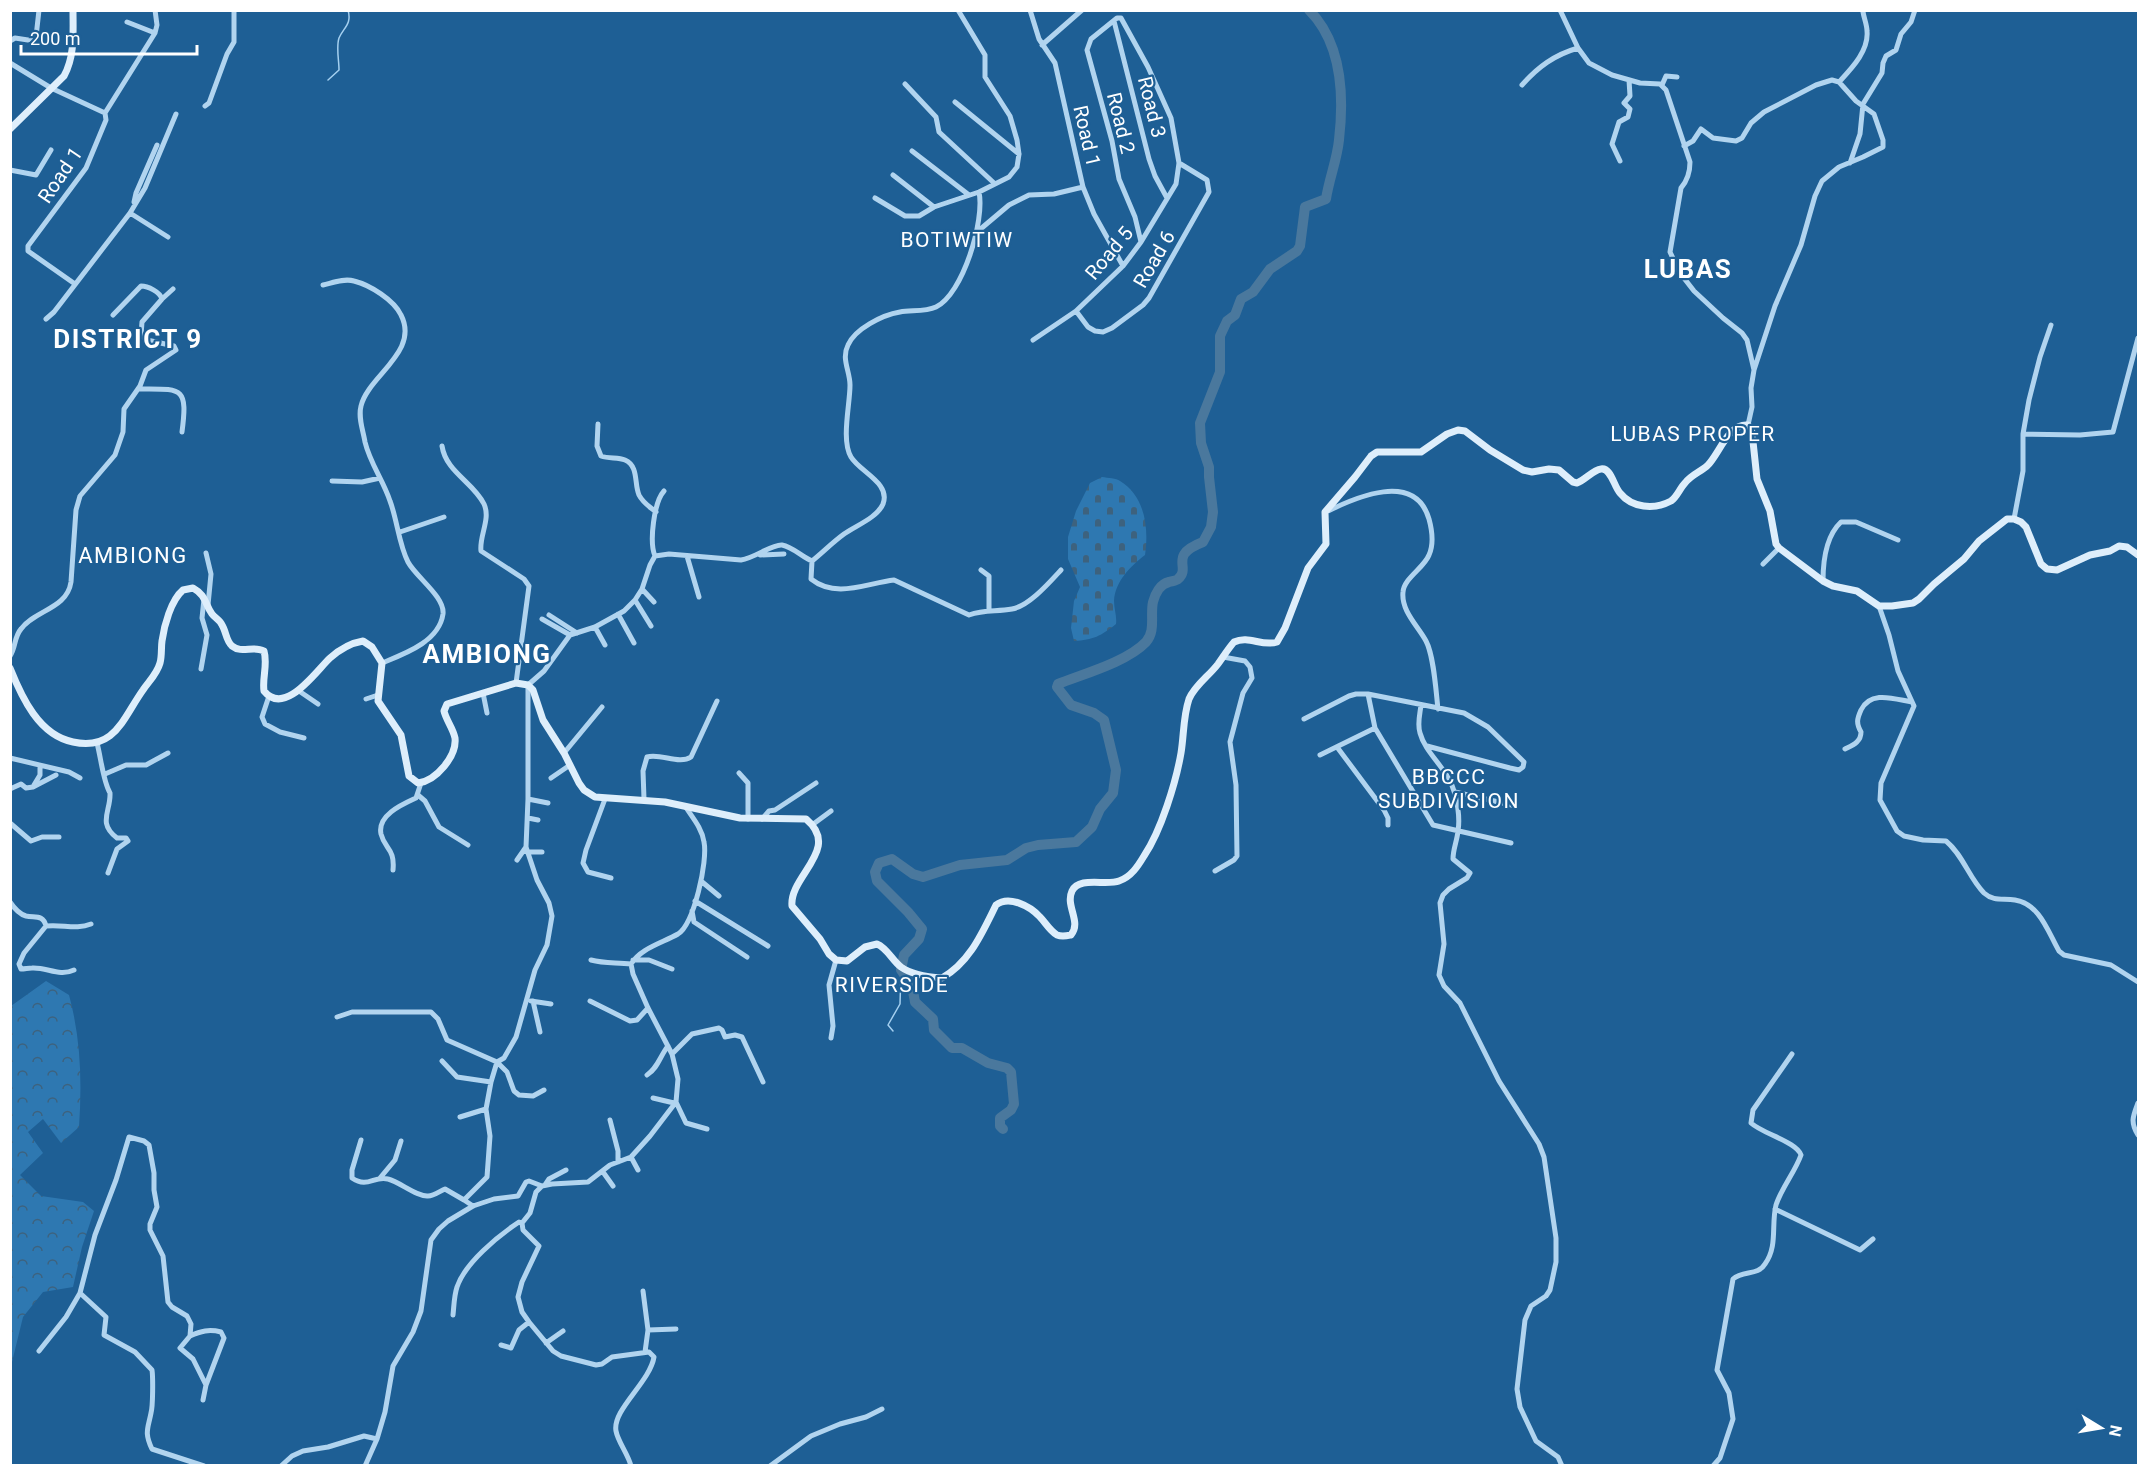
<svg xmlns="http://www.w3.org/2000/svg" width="2149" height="1476" viewBox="0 0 2149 1476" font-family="Roboto,sans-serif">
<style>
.forest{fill:url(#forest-crowns)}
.cemetery{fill:url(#cemetery-stones)}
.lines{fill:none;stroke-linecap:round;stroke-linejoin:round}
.stream{stroke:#a5d0f0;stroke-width:1.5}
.river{stroke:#4a789d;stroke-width:10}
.street{stroke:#b1d4ef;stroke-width:5}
.secondary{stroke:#deeefb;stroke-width:7}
.labels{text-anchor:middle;stroke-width:4.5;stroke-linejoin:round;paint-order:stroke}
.street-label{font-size:20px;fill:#fff;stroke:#1e5f95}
.neighbourhood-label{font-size:21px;letter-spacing:1.5px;fill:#fff;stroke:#1e5f95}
.quarter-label{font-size:22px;letter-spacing:1.5px;fill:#fff;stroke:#1e5f95}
.district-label{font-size:26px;font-weight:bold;letter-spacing:1.5px;fill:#fff;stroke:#1e5f95}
</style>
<defs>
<pattern id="forest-crowns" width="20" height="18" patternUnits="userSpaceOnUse" patternTransform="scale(1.5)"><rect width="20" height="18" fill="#2e78b1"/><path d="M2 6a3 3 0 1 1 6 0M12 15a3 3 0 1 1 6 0" fill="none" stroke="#3d627e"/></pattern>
<pattern id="cemetery-stones" width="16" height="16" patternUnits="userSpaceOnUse" patternTransform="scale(1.5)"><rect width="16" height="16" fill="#2e78b1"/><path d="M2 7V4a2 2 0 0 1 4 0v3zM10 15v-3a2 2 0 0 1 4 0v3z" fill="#3d627e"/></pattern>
</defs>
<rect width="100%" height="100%" fill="#1e5f95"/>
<!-- forest -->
<path class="forest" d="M 46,981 L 69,995 C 81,1039 82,1083 79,1127 L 61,1143 L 43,1119 L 28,1132 L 43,1153 L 20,1175 L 41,1196 L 83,1202 L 94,1211 L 82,1247 L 73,1287 L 43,1292 L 23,1317 L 11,1366 L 11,1006 Z"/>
<!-- cemetery -->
<path class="cemetery" d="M 1102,477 C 1108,478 1116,478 1120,481 C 1145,496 1149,528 1145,555 C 1131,566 1115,581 1114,601 C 1114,609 1117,616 1116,624 C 1101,636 1093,640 1074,641 L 1071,628 L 1074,601 L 1080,587 L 1068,559 L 1068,537 L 1076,511 L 1090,483 Z"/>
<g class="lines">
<!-- stream -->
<path class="stream" d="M 328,80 L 339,70 C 339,60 336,47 339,38 C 344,27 352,24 348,10
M 893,1031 L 888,1025 L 900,1004 L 901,972"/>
<!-- river -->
<path class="river" d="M 1003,1129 L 1000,1126 L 1000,1118 L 1011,1110 L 1014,1104 L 1011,1072 L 1007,1068 L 988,1063 L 962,1048 L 952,1048 L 934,1030 L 933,1019 L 915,1002 L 912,986 L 901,970 L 904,955 L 919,939 L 922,929 L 908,912 L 877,881 L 875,872 L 879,863 L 892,859 L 913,874 L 923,877 L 960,865 L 1007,860 L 1026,848 L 1038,845 L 1076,842 L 1092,827 L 1100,809 L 1113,793 L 1116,770 L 1104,720 L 1094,713 L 1071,705 L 1057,687 L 1058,684 C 1083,674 1127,662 1146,642 C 1156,631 1150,615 1153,602 C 1155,594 1160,584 1169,582 C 1172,581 1176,581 1178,579 C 1192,567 1167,556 1203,542 L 1211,527 L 1213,512 L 1209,477 L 1209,467 L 1201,443 L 1200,423 L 1220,372 L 1220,336 L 1227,321 L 1235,315 L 1241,299 L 1253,292 L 1270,269 L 1297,251 L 1300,246 L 1305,207 L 1326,199 C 1329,179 1337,160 1339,140 C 1344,97 1342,43 1309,10"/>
<!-- street -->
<path class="street" d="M 1030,10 L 1039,39 L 1055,63 L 1083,187 L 1094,214 L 1123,266
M 1560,10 L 1578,48 L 1589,63 L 1612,75 L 1640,83 L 1660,84 L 1666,90 L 1690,162 C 1690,172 1688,180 1681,188 L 1670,252 L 1680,273 L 1694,291 L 1723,318 L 1742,333 L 1747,340 L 1754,370 L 1751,388 L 1752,407 L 1748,425
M 1114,21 L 1149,159 L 1155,176 L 1167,198
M 127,22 L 155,33
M 10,41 L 15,38 L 28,40 L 36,37 L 39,10
M 1042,45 L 1082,10
M 10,63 L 51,88 L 105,113
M 1839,82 C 1851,69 1869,51 1867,31 C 1867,25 1864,18 1863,12 L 1864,10
M 905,84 L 936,117 L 939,132 L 994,183
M 1522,85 C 1538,67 1554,55 1578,48
M 1662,85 L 1666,76 L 1677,77
M 955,102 L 1019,154
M 205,106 L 209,103 L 227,54 L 234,42 L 234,10
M 105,113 L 155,33 L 157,25 L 155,10
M 1684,146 L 1693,141 L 1701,129 L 1713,138 L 1736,141 L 1742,138 L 1751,123 L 1764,112 L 1816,85 L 1832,80 L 1839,82 L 1856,101 L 1874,114 L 1883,140 L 1883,147 L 1863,157 L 1839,167 L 1822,181 L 1815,196 L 1801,245 L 1775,306 L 1754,370
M 912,151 L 969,195
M 1620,161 L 1612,144 L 1619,122 L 1628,117 L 1630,109 L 1624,103 L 1630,96 L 1629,80
M 1850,163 L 1860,134 L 1863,104 L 1882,73 L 1883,63 L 1886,56 L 1896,50 L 1901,34 L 1911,22 L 1915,10
M 10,170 L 36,175 L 51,150
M 893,175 L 934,207
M 979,192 C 985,220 963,294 936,307 C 925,312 911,310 900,312 C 882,315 855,329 848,345 C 841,359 850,371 850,385 C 850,405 841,440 851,457 C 860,472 891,483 883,504 C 877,518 855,526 844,534 C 833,542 823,552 812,561 L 811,579 C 836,599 867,583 894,580 L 969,615 C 985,609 996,612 1012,609 C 1029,606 1049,583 1061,570
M 875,198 L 905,216 L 919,216 L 934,207 L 979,192 L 1009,177 L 1017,167 L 1019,154 L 1017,140 L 1010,116 L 985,77 L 985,55 L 958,10
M 134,202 L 136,193 L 157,145
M 130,213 L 168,237
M 977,232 L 1009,205 L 1029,195 L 1054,194 L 1083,187
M 75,284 L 28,251 L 28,246 L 86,168 L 106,120 L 105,113
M 323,285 C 332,283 344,278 354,281 C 370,285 394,300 401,315 C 420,352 368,376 361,406 C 358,418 363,430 365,442 C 370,463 383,480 390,501 C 397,519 399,545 408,562 C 416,577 445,597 443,614 C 439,642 404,654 382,663
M 162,299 L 173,289
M 1076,311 L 1088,327 L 1095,331 L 1103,332 L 1112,328 L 1143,305 L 1149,298 L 1209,192 L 1207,180 L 1179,163
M 46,319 L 54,312 L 130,213 L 145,188 L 176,114
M 1033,340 L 1076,311 L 1123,266 L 1141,242 L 1176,184 L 1179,163 L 1171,118 L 1148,67 L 1121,18 L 1117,18 L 1091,39 L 1087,50 L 1112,141 L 1119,179 L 1135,217 L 1141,242
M 139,389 C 182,389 188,386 182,432
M 598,424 L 597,446 L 601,456 C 609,459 618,457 625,460 C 639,466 634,484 639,495 C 643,503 650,507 656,512
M 2023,434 L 2080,435 L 2113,432 L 2138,338
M 442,446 C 446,472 473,482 484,504 C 491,519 479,536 481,551 L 524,579 L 529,586 L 516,683
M 332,481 L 362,482 L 380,478
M 1326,512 C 1356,497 1415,471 1429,519 C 1432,530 1434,544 1429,555 C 1424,568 1404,578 1403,592 C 1401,611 1418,626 1426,641 C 1434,656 1436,692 1438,709
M 2014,519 L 2023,471 L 2023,434 L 2029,400 L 2040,357 L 2051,325
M 400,532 L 444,517
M 206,553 L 211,574 L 208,605
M 760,555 L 784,554
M 655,556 C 649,542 654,502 664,491
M 687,556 L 699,597
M 1763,564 L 1779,548
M 981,570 L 989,576 L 989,609
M 1823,581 C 1823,562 1826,536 1841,522 L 1856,522 L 1898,540
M 642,589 L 654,602
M 635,600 L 651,626
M 1879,606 L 1889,635 L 1898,671 L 1914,706 L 1881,783 L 1880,800 L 1897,831 L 1904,836 L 1923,840 L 1946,841 C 1963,855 1969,878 1984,893 C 1994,902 2003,898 2015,900 C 2040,904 2048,932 2059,951 L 2064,955 L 2111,965 L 2138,982
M 618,614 L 634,643
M 549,615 L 577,633
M 542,619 L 570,635
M 595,627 L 605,645
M 10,656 C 16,647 14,637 21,629 C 35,610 67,609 71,582 L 76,510 L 80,496 L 115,455 L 123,432 L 124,409 L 140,386 L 146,370 L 176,350 L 174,346 L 147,340 L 141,335 L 142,322 L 162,299 C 160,292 148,286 141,286 L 113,315
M 201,669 L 207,635 L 202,618 L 204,599
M 299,691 L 318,704
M 483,693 L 487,713
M 1368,694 L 1375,728 L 1433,825 L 1511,843
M 269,696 L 262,717 L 265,724 L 280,732 L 304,738
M 366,699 L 378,695
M 1421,705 C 1420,714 1417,724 1420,733 C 1426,755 1448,768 1455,794 C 1458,806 1460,819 1458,831 C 1457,841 1453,849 1453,859 L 1470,873 L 1467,878 L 1449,889 L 1443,895 L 1440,903 L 1444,944 L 1439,975 L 1444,986 L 1460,1003 L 1499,1081 L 1539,1144 L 1544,1157 L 1556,1238 L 1556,1262 L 1550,1290 L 1546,1296 L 1531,1306 L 1525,1320 L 1517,1389 L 1520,1407 L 1536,1441 L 1558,1457 L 1562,1466
M 1304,719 L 1349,696 L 1356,694 L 1368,694 L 1464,713 L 1488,727 L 1521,759 L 1524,762 L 1523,767 L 1519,770 L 1510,768 L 1427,746
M 97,743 C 101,758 103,781 110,793 C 111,811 97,823 117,838 L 126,838 L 128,841 L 117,849 L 108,873
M 1337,747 L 1384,810 L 1388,818 L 1388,825
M 1845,749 C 1853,745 1861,742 1861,732 C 1856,723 1857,719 1861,710 C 1871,690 1894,699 1912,702
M 564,753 L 602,707
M 1320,755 L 1375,728
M 10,758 L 69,772 L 80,778
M 739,773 L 748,783 L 748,819
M 105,774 L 126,765 L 146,765 L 168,753
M 551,778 L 570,765
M 34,785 L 40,775 L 40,768
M 10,789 L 21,784 L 26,788 L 33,787 L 56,775
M 1455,792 L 1516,806
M 418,795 L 425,801 L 439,827 L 468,845
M 528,799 L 548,803
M 605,799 L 586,850 L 583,863 L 588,872 L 611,878
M 644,799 L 643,771 L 647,757 C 661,753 679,765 691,757 L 717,701
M 528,818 L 538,820
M 762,819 L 769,811 L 775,810 L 816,783
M 10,823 L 31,841 L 42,837 L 59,837
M 812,825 L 831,811
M 527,852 L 542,852
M 517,860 L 526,847
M 393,870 C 395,848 385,850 381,834 C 377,815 403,804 416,798 L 421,783
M 1215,871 L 1234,860 L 1237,856 L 1236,785 L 1230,742 L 1243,693 L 1252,678 L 1250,667 L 1245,661 L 1223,657
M 701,881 L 719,896
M 695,901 L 768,946
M 10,902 C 14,908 19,914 26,916 C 35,918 43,914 46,926
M 692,911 L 694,922 L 747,957
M 591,960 C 605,964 617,962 631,964
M 633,960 L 649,960 L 672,969
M 74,970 C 59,977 47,967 32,968 C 28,968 25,969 21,969 L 19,964 L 24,953 L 46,926 C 62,924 76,930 91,924
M 531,1001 L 551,1004
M 533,1001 L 540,1032
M 590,1001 L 630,1021 L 637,1020 L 648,1008
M 337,1017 L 352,1012 L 431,1012 L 438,1019 L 447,1040 L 497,1062 L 507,1072 L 514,1091 L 519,1095 L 533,1096 L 544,1090
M 831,1038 L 833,1026 L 829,985 L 836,960
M 672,1054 L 692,1034 L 719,1028 L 722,1030 L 725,1037 L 735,1035 L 742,1037 L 763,1082
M 442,1061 L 457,1077 L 491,1082
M 647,1075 C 658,1068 660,1056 668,1046
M 653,1098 L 674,1103
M 676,1102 L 686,1123 L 707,1129
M 2138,1103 C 2133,1116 2130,1122 2138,1135
M 460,1117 L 486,1109
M 610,1120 L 618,1151 L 618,1162
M 361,1140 L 352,1170 L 352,1178 C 368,1189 374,1175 388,1179 C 400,1182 417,1197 428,1196 C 434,1196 440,1191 445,1189 L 464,1200
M 631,1157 L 638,1170
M 603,1172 L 613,1186
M 380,1178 L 395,1160 L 401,1141
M 545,1185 L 549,1179 L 566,1170
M 473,1206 L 464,1200 L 487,1177 L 490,1136 L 486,1109 L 491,1082 L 497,1062 L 504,1058 L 516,1037 L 535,970 L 547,945 L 552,916 L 549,903 L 537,880 L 526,847 L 528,799 L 528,685 L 544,671 L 570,635 L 595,627 L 624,611 L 635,600 L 642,589 L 650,565 L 655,556 L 669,554 L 741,560 C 755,558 772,544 782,545 C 793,547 802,557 812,561
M 1775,1209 L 1860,1250 L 1873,1239
M 643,1291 L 648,1330 L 645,1352
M 453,1315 C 454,1306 454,1296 457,1287 C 465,1263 498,1236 519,1222 L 522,1223
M 648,1330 L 676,1329
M 190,1336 C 201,1331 209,1329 221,1332 L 224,1338 L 206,1385 L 203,1400
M 546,1343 L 563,1331
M 501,1345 L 511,1348 L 519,1330 L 529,1322
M 39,1351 L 66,1317 L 80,1293
M 204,1466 L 152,1449 C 144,1432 148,1429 151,1413 C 153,1406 153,1377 152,1370 L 135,1352 L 104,1335 L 106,1317 L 80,1293 L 95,1235 L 116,1180 L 129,1137 L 144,1141 L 149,1145 L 154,1173 L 154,1190 L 157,1207 L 150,1224 L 150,1230 L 163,1256 L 168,1302 L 172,1307 L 187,1316 L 191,1324 L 190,1336 L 180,1348 L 193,1359 L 206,1385
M 281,1466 L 292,1456 L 303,1451 L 328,1447 L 364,1436 L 377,1439
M 365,1466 L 377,1439 L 385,1412 L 393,1366 L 413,1332 L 421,1311 L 431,1240 L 439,1229 L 448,1221 L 473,1206 L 494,1199 L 518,1196 L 526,1182 L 529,1181 L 542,1186
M 631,1466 C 628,1454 618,1442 616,1431 C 612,1410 650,1382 654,1357 L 649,1352 L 612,1357 L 602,1364 L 596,1365 L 561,1356 L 553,1351 L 529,1322 L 522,1312 L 518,1297 L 522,1282 L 539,1246 L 523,1230 L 522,1223 L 530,1213 L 536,1192 L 542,1186 L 552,1184 L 588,1182 L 610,1165 L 631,1157 L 650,1136 L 676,1102 L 678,1079 L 672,1054 L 648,1008 L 633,974 L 631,964 C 641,948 662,943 678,934 C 694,924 708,861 704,842 C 702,828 692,817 685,806
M 770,1466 L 811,1436 L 840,1424 L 866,1417 L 882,1409
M 1713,1466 L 1720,1458 L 1733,1419 L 1729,1393 L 1717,1370 L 1733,1279 C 1743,1270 1758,1276 1765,1264 C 1778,1246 1771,1225 1776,1205 C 1782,1187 1795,1172 1801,1155 C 1797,1142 1763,1134 1751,1123 L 1753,1110 L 1792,1054"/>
<!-- secondary -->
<path class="secondary" d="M 10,129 L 64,76 C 75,56 73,33 73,10
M 10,668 C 22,698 39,735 73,742 C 115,751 123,718 143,690 C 149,681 157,674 160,663 C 162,656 161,648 162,641 C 164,626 171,600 183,590 L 193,588 C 207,596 204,603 212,614 C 215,618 220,620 222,625 C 226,631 226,641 232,646 C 242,654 253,645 264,651 C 268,664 262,678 264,691 C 285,717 316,671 330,658 C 339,650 351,643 363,641 L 372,647 L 382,663 L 378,701 L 401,735 L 409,776 L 418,783 C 436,781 457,756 455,738 C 453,728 446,720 444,711 L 447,704 L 516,683 L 528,685 L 533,690 L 543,720 L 564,753 L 579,783 L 584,790 L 595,797 L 665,802 L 740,818 L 806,819 C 842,849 789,876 792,906 L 820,939 L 829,954 L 836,960 L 847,961 L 865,947 L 877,944 C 887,948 892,960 901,967 C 912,975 929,977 942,978 C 970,962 982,933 996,905 C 1009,895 1030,906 1040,917 C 1045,922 1050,931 1057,935 C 1062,937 1066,936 1071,935 C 1082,922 1065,906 1072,891 C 1079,876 1106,886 1119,881 C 1131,877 1138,866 1144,856 C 1161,831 1176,782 1181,753 C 1184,735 1183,717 1189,699 C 1195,685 1209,676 1218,664 C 1223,657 1228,649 1234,642 C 1249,635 1262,647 1277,642 L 1285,628 L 1308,568 L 1326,544 L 1325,512 L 1355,477 L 1371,456 L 1377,452 L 1421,452 L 1447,434 L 1458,430 L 1465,431 L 1490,450 L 1523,470 L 1532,472 L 1549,469 L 1559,470 L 1573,482 L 1577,483 C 1585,480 1593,470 1601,469 C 1611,467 1614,487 1620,493 C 1632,508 1654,510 1671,501 C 1677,497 1680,488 1685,483 C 1691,475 1700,472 1707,466 C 1719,455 1728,423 1748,425 L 1752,432 L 1757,479 L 1770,511 L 1776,544 L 1779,548 L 1823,581 L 1833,586 L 1857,591 L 1879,606 L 1892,606 L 1913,603 L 1919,599 L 1934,584 L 1964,559 L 1979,541 L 2007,519 L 2014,519 L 2021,522 L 2026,527 L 2041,564 L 2047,569 L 2057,570 L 2090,555 L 2110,551 L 2119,546 L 2127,547 L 2138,555"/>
</g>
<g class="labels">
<!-- street labels -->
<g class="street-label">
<text transform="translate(1152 107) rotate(76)" y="7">Road 3</text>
<text transform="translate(1121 123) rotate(76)" y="7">Road 2</text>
<text transform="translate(1087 136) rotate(77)" y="7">Road 1</text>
<text transform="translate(60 175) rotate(-56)" y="7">Road 1</text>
<text transform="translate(1109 253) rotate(-50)" y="7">Road 5</text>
<text transform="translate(1154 259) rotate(-60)" y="7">Road 6</text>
</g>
<!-- neighbourhood labels -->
<g class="neighbourhood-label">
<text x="957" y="247">BOTIWTIW</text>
<text x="1693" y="441">LUBAS PROPER</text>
<text x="1449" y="784">BBCCC<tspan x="1449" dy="24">SUBDIVISION</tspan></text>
<text x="892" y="992">RIVERSIDE</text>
</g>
<!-- quarter labels -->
<g class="quarter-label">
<text x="133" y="563">AMBIONG</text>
</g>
<!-- district labels -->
<g class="district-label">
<text x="1688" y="278">LUBAS</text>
<text x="128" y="348">DISTRICT 9</text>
<text x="487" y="663">AMBIONG</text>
</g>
</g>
<!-- border -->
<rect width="2149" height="1476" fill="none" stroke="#ffffff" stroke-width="24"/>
<!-- north arrow -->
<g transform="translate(2101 1428) rotate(101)" stroke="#1e5f95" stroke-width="4.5" paint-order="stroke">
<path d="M0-4.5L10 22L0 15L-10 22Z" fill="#ffffff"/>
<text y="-9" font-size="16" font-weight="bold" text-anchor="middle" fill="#ffffff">N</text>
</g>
<!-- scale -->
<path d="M21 45v9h176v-9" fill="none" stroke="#ffffff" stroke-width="3"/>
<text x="30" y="45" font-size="18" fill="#ffffff" stroke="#1e5f95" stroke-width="4.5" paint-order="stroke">200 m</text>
</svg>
